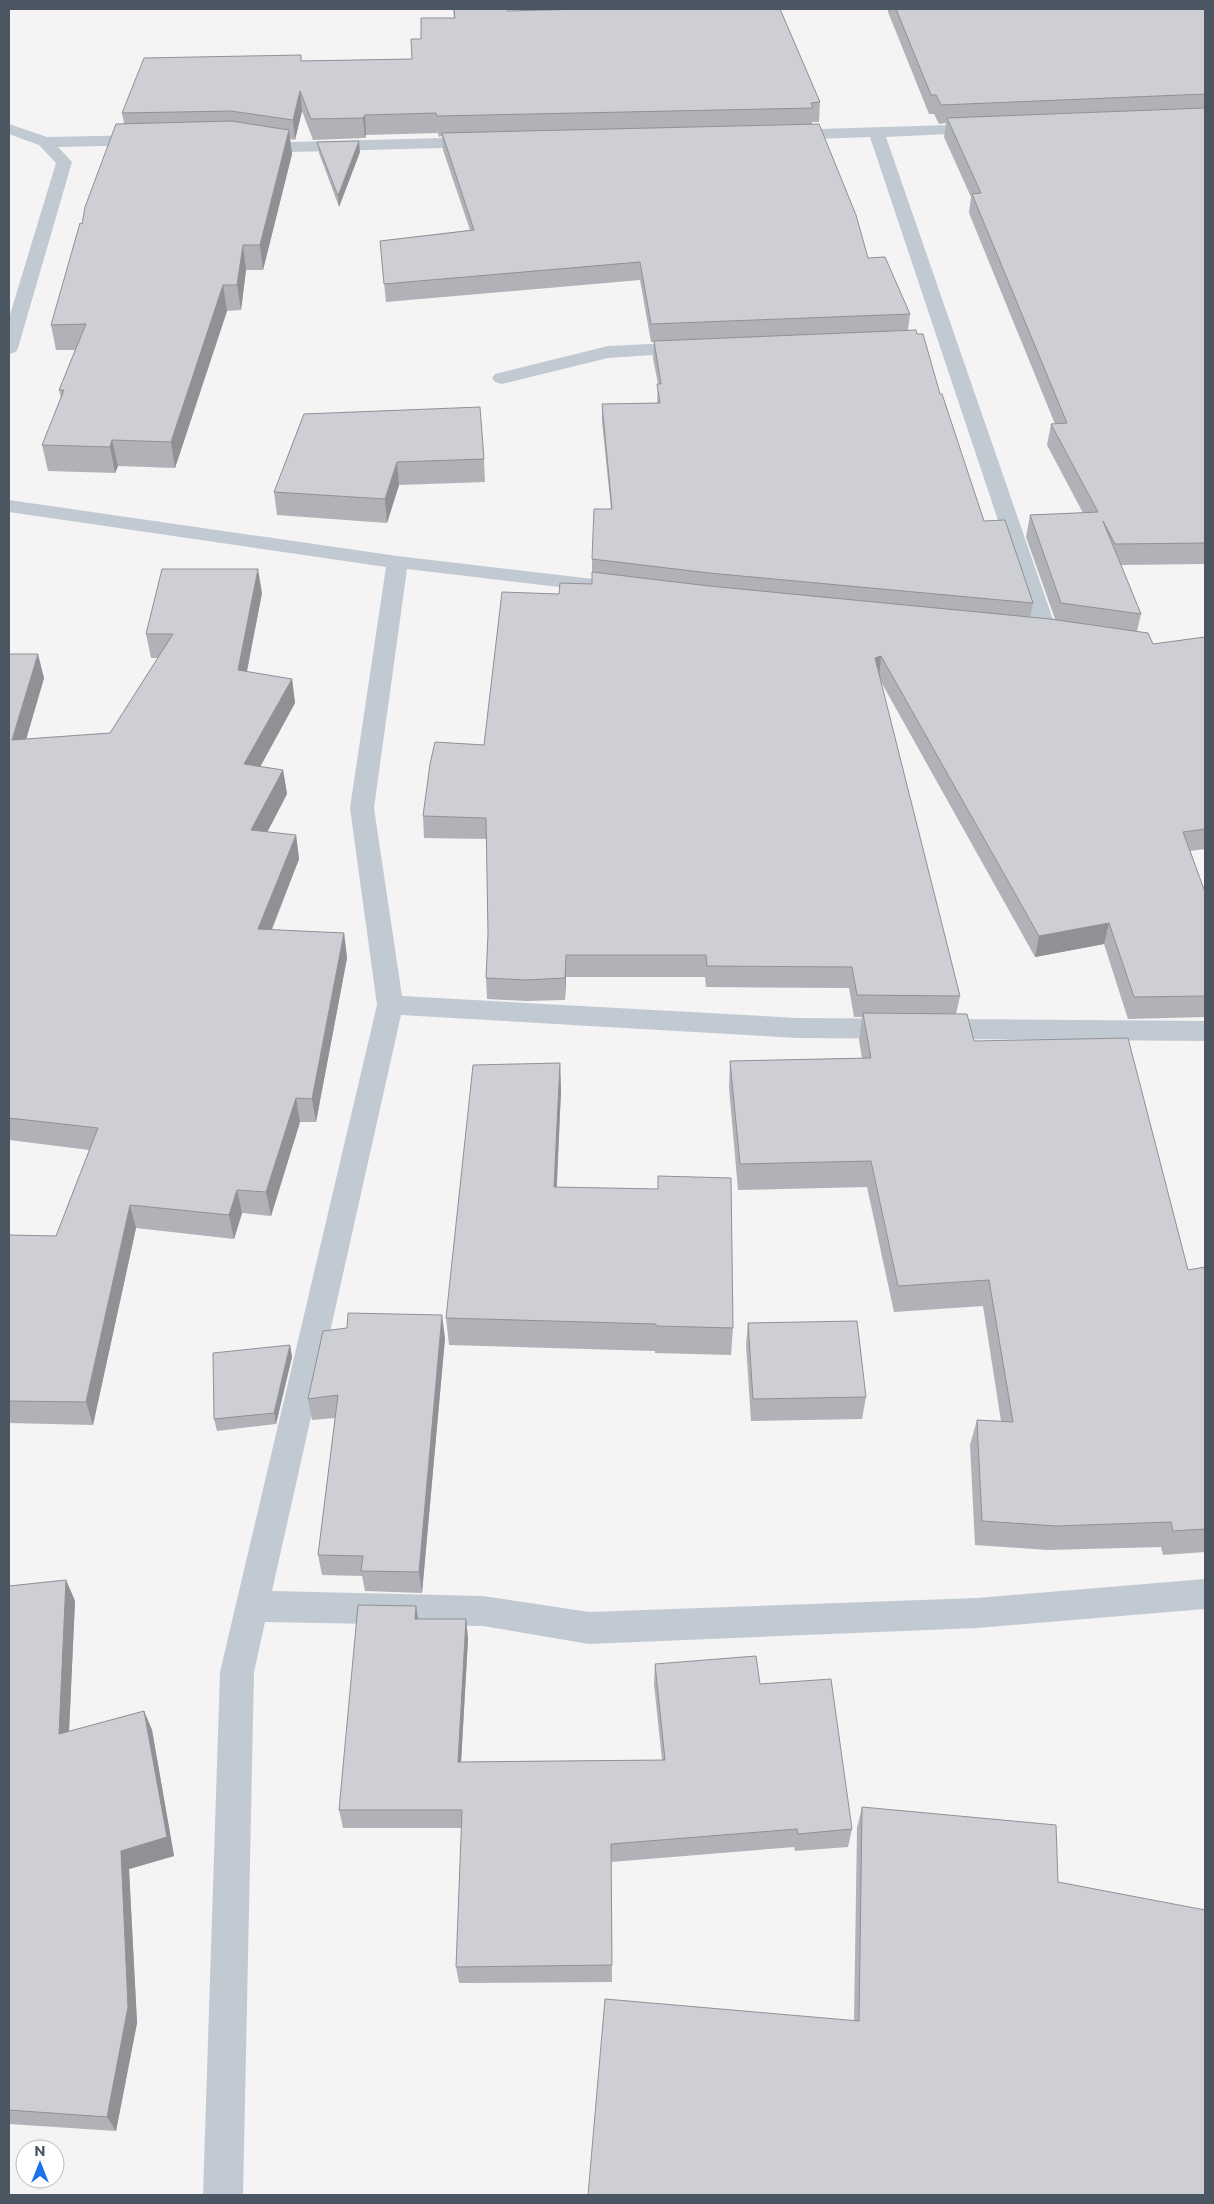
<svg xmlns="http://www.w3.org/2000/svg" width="1214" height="2204" viewBox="0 0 1214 2204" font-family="Montserrat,sans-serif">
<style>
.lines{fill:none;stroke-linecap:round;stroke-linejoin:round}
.minor{fill:#c1cad2;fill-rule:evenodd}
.wall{fill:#b0b2b7}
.shaded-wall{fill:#909195}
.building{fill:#cdcfd5;stroke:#909195}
</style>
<rect width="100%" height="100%" fill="#f5f3f3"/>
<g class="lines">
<!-- minor -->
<path class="minor" d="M 9,124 L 47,137 L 146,135 L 152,137 L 154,140 L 152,143 L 146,145 L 58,147 L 72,162 L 18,348 L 16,352 L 9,354 L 9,318 L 56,163 L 39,145 L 9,134 Z
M 983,124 L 989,126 L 991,129 L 989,132 L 886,137 L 1057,631 L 1054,636 L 1046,638 L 1038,636 L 1035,631 L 870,137 L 786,140 L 780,138 L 778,135 L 780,132 L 786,130 Z
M 254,136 L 290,142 L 481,137 L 487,139 L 489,142 L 487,145 L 481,147 L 290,152 L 248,144 L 246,141 L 248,138 Z
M 690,342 L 697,344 L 699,348 L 697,352 L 608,358 L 502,384 L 495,382 L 492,378 L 495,374 L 608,346 Z
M 9,500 L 397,556 L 627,583 L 630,588 L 627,593 L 619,594 L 407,569 L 374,808 L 402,996 L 798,1018 L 1205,1021 L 1205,1041 L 798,1038 L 401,1015 L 272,1591 L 483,1596 L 589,1612 L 977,1598 L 1205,1579 L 1205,1609 L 977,1628 L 589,1644 L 483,1626 L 265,1622 L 254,1672 L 243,2195 L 203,2195 L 220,1672 L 377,1005 L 350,808 L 386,567 L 9,512 Z"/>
</g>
<!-- wall -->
<path class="wall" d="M 453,9 L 507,9 L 507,11 L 820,102 L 819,122 L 812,122 L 812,124 L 868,258 L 910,314 L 908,330 L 940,394 L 984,521 L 1033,603 L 1030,617 L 1055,619 L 1026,537 L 1030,515 L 1083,513 L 1047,445 L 1051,424 L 1055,424 L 969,213 L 971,197 L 944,137 L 946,123 L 939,124 L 934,114 L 929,114 L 888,12 L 888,9 L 1205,9 L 1205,564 L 1121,565 L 1141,614 L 1137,631 L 1153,644 L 1205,637 L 1205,849 L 1190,851 L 1205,892 L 1205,1017 L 1128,1019 L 1104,944 L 1035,957 L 880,680 L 960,996 L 956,1014 L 974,1041 L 1188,1270 L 1205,1267 L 1205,1552 L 1163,1555 L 1161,1547 L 1048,1550 L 975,1545 L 970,1445 L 977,1420 L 1001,1421 L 983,1306 L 894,1312 L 867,1187 L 738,1190 L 729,1088 L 730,1061 L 862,1058 L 859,1040 L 862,1017 L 854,1017 L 849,988 L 706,987 L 705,977 L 566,977 L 565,1000 L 527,1001 L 487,999 L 486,978 L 488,934 L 487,839 L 424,838 L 423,816 L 484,745 L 559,594 L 592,584 L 592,559 L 611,509 L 602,422 L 602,404 L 657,403 L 658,384 L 653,358 L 654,342 L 651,342 L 640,280 L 386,302 L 380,241 L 470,230 L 443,150 L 442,136 L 439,137 L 438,133 L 366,135 L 365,138 L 313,140 L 302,111 L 295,140 L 290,139 L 292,154 L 263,270 L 246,270 L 241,310 L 227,311 L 175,468 L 118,466 L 115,473 L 48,471 L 42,445 L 61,398 L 59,390 L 75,350 L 56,350 L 51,325 L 82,224 L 124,123 L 122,113 L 302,61 L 412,59 L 421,39 L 454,18 Z
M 317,142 L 360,152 L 339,207 L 319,153 Z
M 304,414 L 484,459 L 485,482 L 399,485 L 387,523 L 277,515 L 274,492 Z
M 262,593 L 247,672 L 292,679 L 295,703 L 260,767 L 283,770 L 287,794 L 267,832 L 296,835 L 299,859 L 272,930 L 344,933 L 347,958 L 316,1122 L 300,1122 L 271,1216 L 242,1213 L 234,1239 L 136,1228 L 93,1425 L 9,1423 L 9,1235 L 56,1236 L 89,1150 L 9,1140 L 9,654 L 44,678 L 26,739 L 110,733 L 158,658 L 151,658 L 146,634 Z
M 560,1063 L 561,1091 L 557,1187 L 733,1328 L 731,1355 L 655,1353 L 655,1351 L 449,1345 L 446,1318 Z
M 748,1323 L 866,1397 L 862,1419 L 751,1421 L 746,1345 Z
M 445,1338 L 422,1593 L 365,1591 L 362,1576 L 322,1575 L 318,1555 L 335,1418 L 312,1420 L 308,1399 Z
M 290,1345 L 292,1357 L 276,1424 L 217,1431 L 214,1419 Z
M 66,1580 L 75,1601 L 69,1731 L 144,1711 L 152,1730 L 174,1856 L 129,1869 L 137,2023 L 116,2131 L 9,2124 L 9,1586 Z
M 416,1606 L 418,1619 L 466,1619 L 468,1639 L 461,1762 L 662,1760 L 654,1684 L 655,1664 L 760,1684 L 852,1829 L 848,1847 L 795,1851 L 794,1847 L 611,1862 L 612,1982 L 459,1983 L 456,1967 L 462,1828 L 343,1828 L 339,1810 Z
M 862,1807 L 1058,1882 L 1205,2195 L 854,2021 L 857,1828 Z"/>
<!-- shaded-wall -->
<path class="shaded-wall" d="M 300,91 L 302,111 L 295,140 L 293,120 Z
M 365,115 L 366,135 L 365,138 L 363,118 Z
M 289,130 L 292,154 L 263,270 L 260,245 Z
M 359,141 L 360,152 L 339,207 L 338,196 Z
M 243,245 L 246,270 L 241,310 L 237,285 Z
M 223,285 L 227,311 L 175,468 L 171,442 Z
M 112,440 L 118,466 L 115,473 L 110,447 Z
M 397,462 L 399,485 L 387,523 L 385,499 Z
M 258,569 L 262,593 L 242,695 L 238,670 Z
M 38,654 L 44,678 L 19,764 L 12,740 Z
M 881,656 L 879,677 L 875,658 Z
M 292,679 L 295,703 L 248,789 L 244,764 Z
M 283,770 L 287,794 L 256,854 L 251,830 Z
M 296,835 L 299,859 L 262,953 L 258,929 Z
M 1109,923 L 1104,944 L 1035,957 L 1039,936 Z
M 344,933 L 347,958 L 316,1122 L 312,1099 Z
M 566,955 L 566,977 L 565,1000 L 565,978 Z
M 560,1063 L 561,1091 L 555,1215 L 554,1187 Z
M 296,1098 L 300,1122 L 271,1216 L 266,1192 Z
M 237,1190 L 242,1213 L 234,1239 L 229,1215 Z
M 130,1205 L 136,1228 L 93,1425 L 86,1402 Z
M 442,1315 L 445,1338 L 422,1593 L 419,1572 Z
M 290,1345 L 292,1357 L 276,1424 L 274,1413 Z
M 66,1580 L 75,1601 L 68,1754 L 59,1734 Z
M 416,1606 L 419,1627 L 415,1619 Z
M 466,1619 L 468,1639 L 460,1781 L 458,1762 Z
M 144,1711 L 152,1730 L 174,1856 L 129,1869 L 137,2023 L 116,2131 L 107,2117 L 121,1851 Z"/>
<!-- building -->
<path class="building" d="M 454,9 L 507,9 L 507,11 L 586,9 L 780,9 L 820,102 L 811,103 L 813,108 L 437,116 L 436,113 L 365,115 L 363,118 L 311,119 L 300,91 L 293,120 L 231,111 L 122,113 L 144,58 L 301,55 L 301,61 L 412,59 L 411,39 L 421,39 L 421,18 L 455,18 Z
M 896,9 L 1205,9 L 1205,94 L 941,105 L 936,95 L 931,95 Z
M 1205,108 L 1205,543 L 1115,544 L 1103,521 L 1141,614 L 1061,603 L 1030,515 L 1098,512 L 1051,424 L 1067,423 L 972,194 L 981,193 L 947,118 Z
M 231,121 L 289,130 L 260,245 L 243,245 L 237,285 L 223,285 L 171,442 L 112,440 L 110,447 L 42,445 L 64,390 L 59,390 L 86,324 L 51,325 L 80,223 L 82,224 L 85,207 L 116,124 Z
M 819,124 L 856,215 L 868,258 L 885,257 L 910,314 L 651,324 L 640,262 L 384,284 L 380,241 L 474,230 L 442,133 Z
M 359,141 L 338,196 L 317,142 Z
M 916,330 L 917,334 L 923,334 L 940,394 L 942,394 L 984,521 L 1005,520 L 1033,603 L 709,573 L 592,559 L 594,509 L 612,509 L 602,404 L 660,403 L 657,384 L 661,384 L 654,341 Z
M 480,407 L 484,459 L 397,462 L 385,499 L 274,492 L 304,414 Z
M 162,569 L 258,569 L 238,670 L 292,679 L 244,764 L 283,770 L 251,830 L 296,835 L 258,929 L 344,933 L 312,1099 L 296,1098 L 266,1192 L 237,1190 L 229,1215 L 130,1205 L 86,1402 L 9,1401 L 9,1235 L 56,1236 L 98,1128 L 9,1118 L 9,654 L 38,654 L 12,740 L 110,733 L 173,634 L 146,634 Z
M 592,572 L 709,586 L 1050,619 L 1148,633 L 1153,644 L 1205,637 L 1205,829 L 1183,832 L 1205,892 L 1205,996 L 1134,997 L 1109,923 L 1039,936 L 881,656 L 875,658 L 960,996 L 857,995 L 852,967 L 707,966 L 706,955 L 566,955 L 565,978 L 526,980 L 486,978 L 488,934 L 486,818 L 423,816 L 430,764 L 435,742 L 484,745 L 502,592 L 559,594 L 560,583 L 592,584 Z
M 863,1013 L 967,1014 L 974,1041 L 1128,1038 L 1188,1270 L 1205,1267 L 1205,1529 L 1173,1531 L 1171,1522 L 1056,1526 L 982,1521 L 977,1420 L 1013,1422 L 989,1280 L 898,1286 L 871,1161 L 740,1164 L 730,1061 L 871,1058 Z
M 560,1063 L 554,1187 L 658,1189 L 658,1176 L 731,1178 L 733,1328 L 656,1326 L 656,1324 L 446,1318 L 473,1065 Z
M 348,1313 L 442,1315 L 419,1572 L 361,1571 L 363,1556 L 318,1555 L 338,1395 L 308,1399 L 323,1331 L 347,1328 Z
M 857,1321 L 866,1397 L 753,1399 L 748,1323 Z
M 290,1345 L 274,1413 L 214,1419 L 213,1353 Z
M 66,1580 L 59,1734 L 144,1711 L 167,1837 L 121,1851 L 128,2007 L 107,2117 L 9,2110 L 9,1586 Z
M 358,1605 L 416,1606 L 415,1619 L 466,1619 L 458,1762 L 665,1760 L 655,1664 L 756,1656 L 760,1684 L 831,1679 L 852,1829 L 798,1834 L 797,1829 L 611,1844 L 612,1965 L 456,1967 L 462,1810 L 339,1810 Z
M 862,1807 L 1056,1825 L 1058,1882 L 1205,1910 L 1205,2195 L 588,2195 L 605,1999 L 859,2021 Z"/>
<!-- border -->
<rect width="1214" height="2204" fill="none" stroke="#4a5661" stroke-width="20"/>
<!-- north arrow -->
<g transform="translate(40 2164)"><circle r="24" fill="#ffffff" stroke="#b7bbc0"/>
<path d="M0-4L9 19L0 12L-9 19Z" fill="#1a73e8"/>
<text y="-8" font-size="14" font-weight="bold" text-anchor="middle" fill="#4a5661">N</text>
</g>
</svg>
